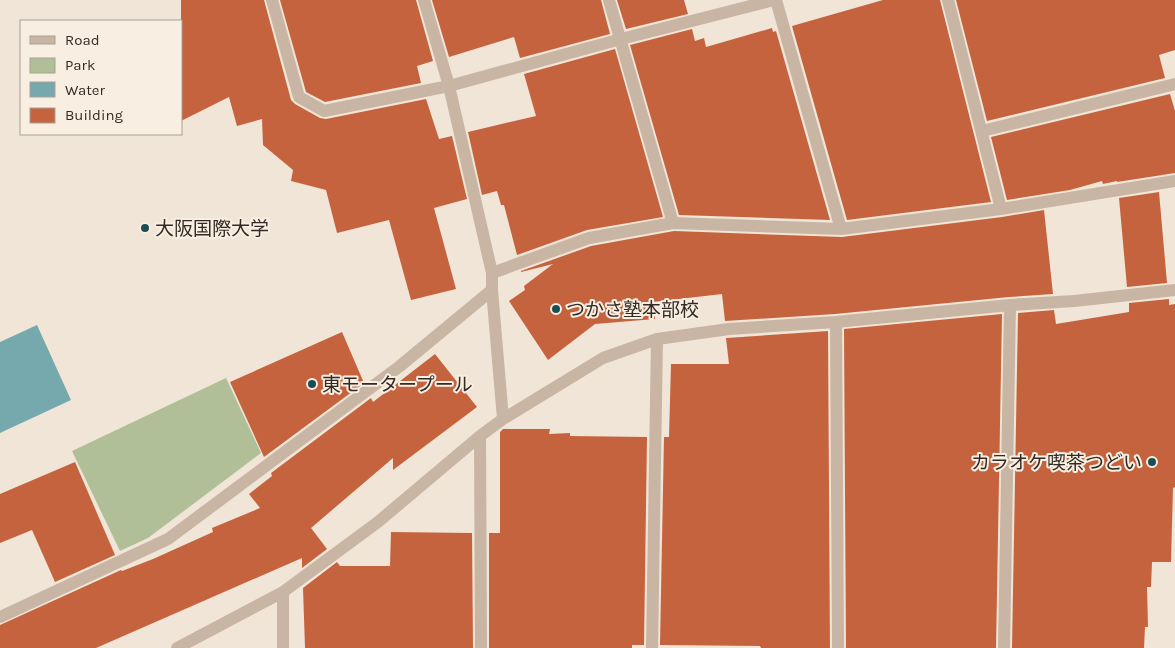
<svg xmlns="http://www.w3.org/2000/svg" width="1175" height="648" viewBox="0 0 1175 648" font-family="Karla,'Noto Sans JP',sans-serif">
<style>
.green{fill:#b0bf97}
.water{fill:#76a9ad}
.building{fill:#c6633f}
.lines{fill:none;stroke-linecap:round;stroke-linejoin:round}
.minor{stroke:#c8b5a3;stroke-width:12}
.poi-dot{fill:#1b4e54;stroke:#f8efe2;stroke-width:2}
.labels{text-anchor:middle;stroke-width:4;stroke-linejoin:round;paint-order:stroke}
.poi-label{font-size:19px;fill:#332a25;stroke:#f8efe2;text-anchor:start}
</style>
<rect width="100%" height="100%" fill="#f0e5d6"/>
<!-- green -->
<path class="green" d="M 226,378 L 261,453 L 148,538 L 120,551 L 72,451 Z"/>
<!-- water -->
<path class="water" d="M 37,325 L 71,400 L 0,433 L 0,342 Z"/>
<!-- building -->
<path class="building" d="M 181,0 L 264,0 L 291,100 L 295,104 L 320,118 L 326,119 L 426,99 L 439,139 L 452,136 L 467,199 L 434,208 L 456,289 L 411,300 L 389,220 L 337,233 L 326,190 L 291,181 L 293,170 L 263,145 L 262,119 L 237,126 L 229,97 L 181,121 Z
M 280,0 L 416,0 L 433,61 L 417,66 L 421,83 L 325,102 L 306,92 Z
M 432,0 L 601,0 L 610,34 L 520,58 L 514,37 L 449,57 Z
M 617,0 L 684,0 L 688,14 L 626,29 Z
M 883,0 L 940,0 L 991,202 L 847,220 L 792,26 Z
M 956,0 L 1175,0 L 1175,50 L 1159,55 L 1165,78 L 987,121 Z
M 772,28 L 773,32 L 776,31 L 830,220 L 679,215 L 630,45 L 692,29 L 695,41 L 704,38 L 706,47 Z
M 615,49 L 663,217 L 587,230 L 517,255 L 504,205 L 501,205 L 497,191 L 482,195 L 468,132 L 536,116 L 524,74 Z
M 1170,94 L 1175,111 L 1175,173 L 1117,182 L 1117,181 L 1103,184 L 1102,181 L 1070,190 L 1007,200 L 991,137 Z
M 1159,192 L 1167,283 L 1127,287 L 1119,198 Z
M 1044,210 L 1053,294 L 1009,297 L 835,314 L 725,321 L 722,294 L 653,302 L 655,319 L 595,324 L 548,360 L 509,301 L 525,290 L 524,286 L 553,264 L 521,272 L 521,271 L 591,246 L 674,231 L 842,237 L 1002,217 Z
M 1169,299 L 1169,305 L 1175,304 L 1175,487 L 1173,488 L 1171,562 L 1152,562 L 1151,587 L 1147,587 L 1148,627 L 1145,627 L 1144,648 L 1012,648 L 1018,313 L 1054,310 L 1056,324 L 1129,312 L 1129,303 Z
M 1002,314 L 996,648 L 846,648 L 844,329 Z
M 828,331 L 830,648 L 761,648 L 760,646 L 660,645 L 664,437 L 669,437 L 671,364 L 729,364 L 726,338 Z
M 342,332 L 364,383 L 264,457 L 230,382 Z
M 435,354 L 477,407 L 393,470 L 393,458 L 311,528 L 327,549 L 302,568 L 302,558 L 96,648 L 0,648 L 0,625 L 121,570 L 122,571 L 153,559 L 213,532 L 212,528 L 260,508 L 249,494 L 272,476 L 271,473 L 371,398 L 373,402 Z
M 503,429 L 550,429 L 549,434 L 570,433 L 570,436 L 647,437 L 644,645 L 632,645 L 632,648 L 489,648 L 489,533 L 500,533 L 500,432 Z
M 75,462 L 115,555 L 55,582 L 32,530 L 0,543 L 0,494 Z
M 391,532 L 472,533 L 473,648 L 305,648 L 303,588 L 337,562 L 340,566 L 390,566 Z"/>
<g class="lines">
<!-- minor -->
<path class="minor" d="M 272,0 L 299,97 L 324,111 L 449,86 L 621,39 L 774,0
M 609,0 L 673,223
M 776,0 L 841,229
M 948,0 L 1001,209
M 982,131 L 1175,84
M 492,273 L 589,238 L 673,223 L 841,229 L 1001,209 L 1175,181
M 836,322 L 838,648
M 503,419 L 603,358 L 657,339 L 729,329 L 836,322 L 1010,305 L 1074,301 L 1175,290
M 480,436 L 481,648
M 283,592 L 283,648
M 0,617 L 168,539 L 400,366 L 492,290
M 177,648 L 283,592 L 378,522 L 480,436 L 503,419 L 492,290 L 492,273 L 449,86 L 424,0
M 652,648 L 657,339
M 1004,648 L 1010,305"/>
</g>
<!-- markers -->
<g class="poi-dot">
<circle cx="145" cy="228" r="5"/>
<circle cx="556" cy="309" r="5"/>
<circle cx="312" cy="384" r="5"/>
<circle cx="1152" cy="462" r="5"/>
</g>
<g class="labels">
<!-- poi labels -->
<g class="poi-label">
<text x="155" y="235">大阪国際大学</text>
<text x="566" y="316">つかさ塾本部校</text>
<text x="322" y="391">東モータープール</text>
<text x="1142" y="469" text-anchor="end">カラオケ喫茶つどい</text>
</g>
</g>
<!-- legend -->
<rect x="20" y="20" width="162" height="115" fill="#f8efe2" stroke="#a9a096"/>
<rect x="30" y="36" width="25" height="8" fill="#c8b5a3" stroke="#a9a096"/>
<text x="65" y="45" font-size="15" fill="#332a25">Road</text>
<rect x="30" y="58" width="25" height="15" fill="#b0bf97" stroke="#a9a096"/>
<text x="65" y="70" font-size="15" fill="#332a25">Park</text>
<rect x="30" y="82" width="25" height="15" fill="#76a9ad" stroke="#a9a096"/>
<text x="65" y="95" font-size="15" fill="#332a25">Water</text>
<rect x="30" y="108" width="25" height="15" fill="#c6633f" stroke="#a9a096"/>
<text x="65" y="120" font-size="15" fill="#332a25">Building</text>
</svg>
